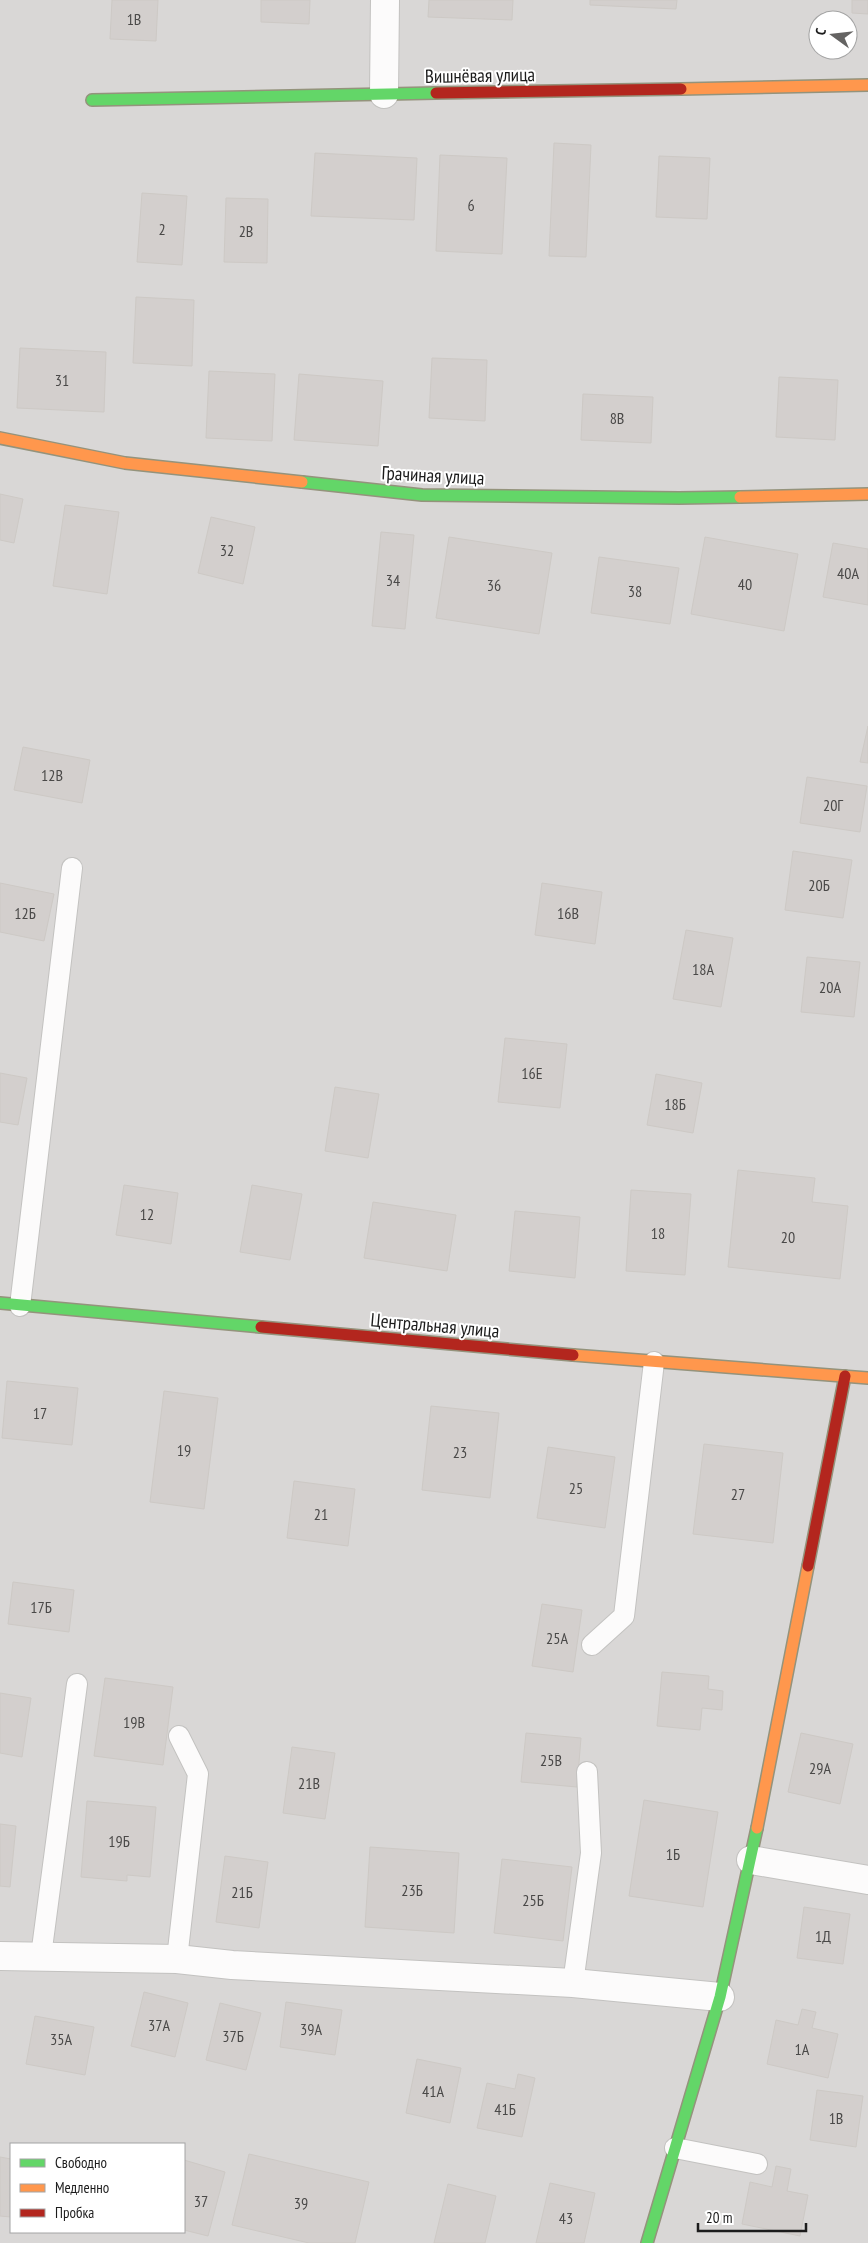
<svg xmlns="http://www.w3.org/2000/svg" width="868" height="2243" viewBox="0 0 868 2243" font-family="'PT Sans Narrow',sans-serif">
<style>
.residential{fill:#d9d7d6;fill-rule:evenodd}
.building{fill:#d3cfcd;stroke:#cdc9c5}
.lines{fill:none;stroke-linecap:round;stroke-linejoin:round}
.lane-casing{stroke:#c3c2c0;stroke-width:22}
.street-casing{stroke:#c3c2c0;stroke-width:30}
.fast-casing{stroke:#94937c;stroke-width:14}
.slow-casing{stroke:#94937c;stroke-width:14}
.jam-casing{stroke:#94937c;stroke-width:14}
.lane{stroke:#fcfbfb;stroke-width:20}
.street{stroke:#fcfbfb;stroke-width:28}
.fast{stroke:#63d668;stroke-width:11}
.slow{stroke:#ff974d;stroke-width:11}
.jam{stroke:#b3261e;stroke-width:11}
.labels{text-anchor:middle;stroke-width:4;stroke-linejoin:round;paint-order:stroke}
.number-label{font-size:16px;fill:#4a4948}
.street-label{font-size:19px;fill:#1c1c1c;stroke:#fff}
</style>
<rect width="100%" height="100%" fill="#eae7e4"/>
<!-- residential -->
<path class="residential" d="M 0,0 L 868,0 L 868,2243 L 0,2243 ZM 818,20 L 848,20 L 848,50 L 818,50 ZM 11,2144 L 184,2144 L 184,2232 L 11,2232 Z"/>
<!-- building -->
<path class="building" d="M 112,0 L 158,0 L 156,41 L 110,39 Z
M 261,0 L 310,0 L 309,24 L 261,22 Z
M 429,0 L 513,0 L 512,20 L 428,17 Z
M 590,0 L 677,0 L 676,9 L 590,5 Z
M 852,0 L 868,0 L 868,14 L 852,13 Z
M 554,143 L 591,145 L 586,257 L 549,256 Z
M 315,153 L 417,158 L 414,220 L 311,216 Z
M 440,155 L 507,158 L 502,254 L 436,251 Z
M 659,156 L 710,158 L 707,219 L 656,217 Z
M 142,193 L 187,196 L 182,265 L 137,262 Z
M 226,198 L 268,199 L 267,263 L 224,262 Z
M 136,297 L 194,300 L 192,366 L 133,363 Z
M 20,348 L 106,352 L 104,412 L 17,408 Z
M 432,358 L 487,360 L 485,421 L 429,418 Z
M 209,371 L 275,374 L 272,441 L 206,438 Z
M 299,374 L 383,381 L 378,446 L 294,440 Z
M 779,377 L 838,380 L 835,440 L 776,437 Z
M 583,394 L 653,397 L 651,443 L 581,440 Z
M 0,494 L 23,499 L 14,543 L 0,540 Z
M 65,505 L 119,512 L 107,594 L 53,586 Z
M 211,517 L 255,527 L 243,584 L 198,573 Z
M 381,532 L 414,535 L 405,629 L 372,626 Z
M 449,537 L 552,553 L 539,634 L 436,618 Z
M 705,537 L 798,554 L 784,631 L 691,614 Z
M 833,543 L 868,549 L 868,605 L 823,597 Z
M 599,557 L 679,568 L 670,624 L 591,613 Z
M 868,726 L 868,763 L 860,762 Z
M 23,747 L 90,760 L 82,803 L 14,790 Z
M 807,777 L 867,786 L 860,832 L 800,823 Z
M 793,851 L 852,860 L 843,918 L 785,910 Z
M 0,883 L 54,894 L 44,941 L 0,932 Z
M 542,883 L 602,892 L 595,944 L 535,935 Z
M 686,930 L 733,938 L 721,1007 L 673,999 Z
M 807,957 L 860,962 L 854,1017 L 801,1012 Z
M 505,1038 L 567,1044 L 560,1108 L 498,1102 Z
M 0,1073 L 27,1078 L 18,1125 L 0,1122 Z
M 656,1074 L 702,1083 L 693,1133 L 647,1125 Z
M 335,1087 L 379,1094 L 368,1158 L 325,1151 Z
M 738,1170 L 815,1178 L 812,1202 L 848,1206 L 840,1279 L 728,1267 Z
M 124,1185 L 178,1193 L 171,1244 L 116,1235 Z
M 252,1185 L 302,1194 L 290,1260 L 240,1252 Z
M 631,1190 L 691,1194 L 685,1275 L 626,1271 Z
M 373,1202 L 456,1215 L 447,1271 L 364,1258 Z
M 515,1211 L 580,1217 L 575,1278 L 509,1271 Z
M 7,1381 L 78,1388 L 72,1445 L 2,1438 Z
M 164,1391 L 218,1398 L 204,1509 L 150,1502 Z
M 431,1406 L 499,1413 L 490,1498 L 422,1490 Z
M 704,1444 L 783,1453 L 773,1543 L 693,1534 Z
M 548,1447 L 615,1457 L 605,1528 L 537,1518 Z
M 294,1481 L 355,1489 L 348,1546 L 287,1538 Z
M 13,1582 L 74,1590 L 69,1632 L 8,1624 Z
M 542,1604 L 582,1610 L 573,1672 L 532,1666 Z
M 662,1672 L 709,1676 L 708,1689 L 723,1691 L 722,1710 L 702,1708 L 700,1730 L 657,1726 Z
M 105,1678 L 173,1687 L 163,1765 L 94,1756 Z
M 0,1693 L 31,1698 L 22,1757 L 0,1753 Z
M 526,1733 L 581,1738 L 577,1787 L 521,1782 Z
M 801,1733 L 853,1744 L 840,1804 L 788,1792 Z
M 292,1747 L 335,1753 L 325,1819 L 283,1813 Z
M 644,1800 L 718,1812 L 703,1907 L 629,1896 Z
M 87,1801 L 156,1807 L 150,1877 L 127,1875 L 127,1881 L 81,1877 Z
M 0,1824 L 16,1826 L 10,1887 L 0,1886 Z
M 370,1847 L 459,1853 L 454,1933 L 365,1927 Z
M 225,1856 L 268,1862 L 259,1928 L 216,1922 Z
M 502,1859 L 572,1867 L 563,1941 L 494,1933 Z
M 804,1907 L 850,1914 L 843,1964 L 797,1958 Z
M 144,1992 L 188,2003 L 175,2057 L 131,2046 Z
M 286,2002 L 342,2010 L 335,2055 L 280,2047 Z
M 220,2003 L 261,2013 L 246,2070 L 206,2060 Z
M 802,2009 L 816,2012 L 812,2028 L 838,2034 L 828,2078 L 767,2064 L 776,2020 L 798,2025 Z
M 35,2016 L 94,2027 L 85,2075 L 26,2064 Z
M 417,2059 L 461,2068 L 450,2123 L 406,2113 Z
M 518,2074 L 535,2078 L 522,2137 L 477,2128 L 487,2083 L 515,2089 Z
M 817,2090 L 863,2096 L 856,2147 L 810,2140 Z
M 249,2154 L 369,2182 L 355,2243 L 309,2243 L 232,2225 Z
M 0,2157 L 11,2159 L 11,2217 L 0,2216 Z
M 184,2160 L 225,2172 L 208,2236 L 184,2230 Z
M 776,2166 L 791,2169 L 787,2191 L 808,2195 L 800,2236 L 742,2224 L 750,2182 L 772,2187 Z
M 550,2183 L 595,2193 L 584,2243 L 536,2243 Z
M 448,2184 L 496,2196 L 485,2243 L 434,2243 Z"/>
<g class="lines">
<!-- lane casing -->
<g class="lane-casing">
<path id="lane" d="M 20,1306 L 72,868
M 592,1645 L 624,1616 L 654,1362
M 41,1956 L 77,1684
M 177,1959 L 198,1774 L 179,1736
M 573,1983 L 591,1853 L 587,1772
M 675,2148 L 757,2164"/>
</g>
<!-- street casing -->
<g class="street-casing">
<path id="street" d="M 384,94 L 385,0
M 751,1860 L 868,1880
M 0,1956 L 177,1959 L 232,1965 L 573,1983 L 720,1997"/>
</g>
<!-- fast casing -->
<g class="fast-casing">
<path id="fast" d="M 92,100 L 436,93
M 302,482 L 422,495 L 679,498 L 740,497
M 0,1303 L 261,1327
M 647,2243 L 720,1997 L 757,1828"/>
</g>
<!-- slow casing -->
<g class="slow-casing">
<path id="slow" d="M 681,89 L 868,85
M 0,438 L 125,463 L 302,482
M 740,497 L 868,494
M 573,1355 L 868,1378
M 757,1828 L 808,1566"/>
</g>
<!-- jam casing -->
<g class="jam-casing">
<path id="jam" d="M 436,93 L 681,89
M 261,1327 L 573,1355
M 808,1566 L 845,1376"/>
</g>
<!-- lane -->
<use href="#lane" class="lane"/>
<!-- street -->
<use href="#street" class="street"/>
<!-- fast -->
<use href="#fast" class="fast"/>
<!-- slow -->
<use href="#slow" class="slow"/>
<!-- jam -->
<use href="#jam" class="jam"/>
</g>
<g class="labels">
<!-- number labels -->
<g class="number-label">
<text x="134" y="25">1В</text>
<text x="471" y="211">6</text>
<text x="162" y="235">2</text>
<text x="246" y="237">2В</text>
<text x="62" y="386">31</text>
<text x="617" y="424">8В</text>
<text x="227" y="556">32</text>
<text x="848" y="579">40А</text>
<text x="393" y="586">34</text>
<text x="745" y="590">40</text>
<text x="494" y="591">36</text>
<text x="635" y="597">38</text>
<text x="52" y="781">12В</text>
<text x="833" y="811">20Г</text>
<text x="819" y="891">20Б</text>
<text x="25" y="919">12Б</text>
<text x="568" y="919">16В</text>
<text x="703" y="975">18А</text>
<text x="830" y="993">20А</text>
<text x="532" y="1079">16Е</text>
<text x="675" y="1110">18Б</text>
<text x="147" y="1220">12</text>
<text x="658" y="1239">18</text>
<text x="788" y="1243">20</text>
<text x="40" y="1419">17</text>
<text x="184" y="1456">19</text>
<text x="460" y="1458">23</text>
<text x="576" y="1494">25</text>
<text x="738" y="1500">27</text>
<text x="321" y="1520">21</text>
<text x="41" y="1613">17Б</text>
<text x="557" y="1644">25А</text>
<text x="134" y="1728">19В</text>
<text x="551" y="1766">25В</text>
<text x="820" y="1774">29А</text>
<text x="309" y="1789">21В</text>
<text x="119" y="1847">19Б</text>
<text x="673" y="1860">1Б</text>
<text x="412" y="1896">23Б</text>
<text x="242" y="1898">21Б</text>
<text x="533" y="1906">25Б</text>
<text x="823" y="1942">1Д</text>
<text x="159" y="2031">37А</text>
<text x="311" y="2035">39А</text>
<text x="233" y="2042">37Б</text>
<text x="61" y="2045">35А</text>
<text x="802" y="2055">1А</text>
<text x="433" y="2097">41А</text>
<text x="505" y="2115">41Б</text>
<text x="836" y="2124">1В</text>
<text x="201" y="2207">37</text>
<text x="301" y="2209">39</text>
<text x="566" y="2224">43</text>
</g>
<!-- street labels -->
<g class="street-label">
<text transform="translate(480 75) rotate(-1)" y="7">Вишнёвая улица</text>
<text transform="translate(433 475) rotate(3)" y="7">Грачиная улица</text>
<text transform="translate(435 1325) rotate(5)" y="7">Центральная улица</text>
</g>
</g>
<!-- legend -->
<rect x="10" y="2143" width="175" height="90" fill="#ffffff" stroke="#a4a4a4"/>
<rect x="20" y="2159" width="25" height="8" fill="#63d668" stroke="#a4a4a4"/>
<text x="55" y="2168" font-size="15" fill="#1c1c1c">Свободно</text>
<rect x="20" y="2184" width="25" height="8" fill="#ff974d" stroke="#a4a4a4"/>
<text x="55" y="2193" font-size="15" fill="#1c1c1c">Медленно</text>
<rect x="20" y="2209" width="25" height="8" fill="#b3261e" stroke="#a4a4a4"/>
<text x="55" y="2218" font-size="15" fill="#1c1c1c">Пробка</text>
<!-- north arrow -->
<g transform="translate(833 35) rotate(285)"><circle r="24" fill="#ffffff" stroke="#a4a4a4"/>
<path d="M0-4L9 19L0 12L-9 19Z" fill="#646362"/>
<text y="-8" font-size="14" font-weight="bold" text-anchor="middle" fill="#1c1c1c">С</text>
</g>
<!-- scale -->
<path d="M698 2223v8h108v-8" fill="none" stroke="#1c1c1c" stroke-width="2.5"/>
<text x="706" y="2223" font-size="15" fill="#1c1c1c" stroke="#ffffff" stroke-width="4" paint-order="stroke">20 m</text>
</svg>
